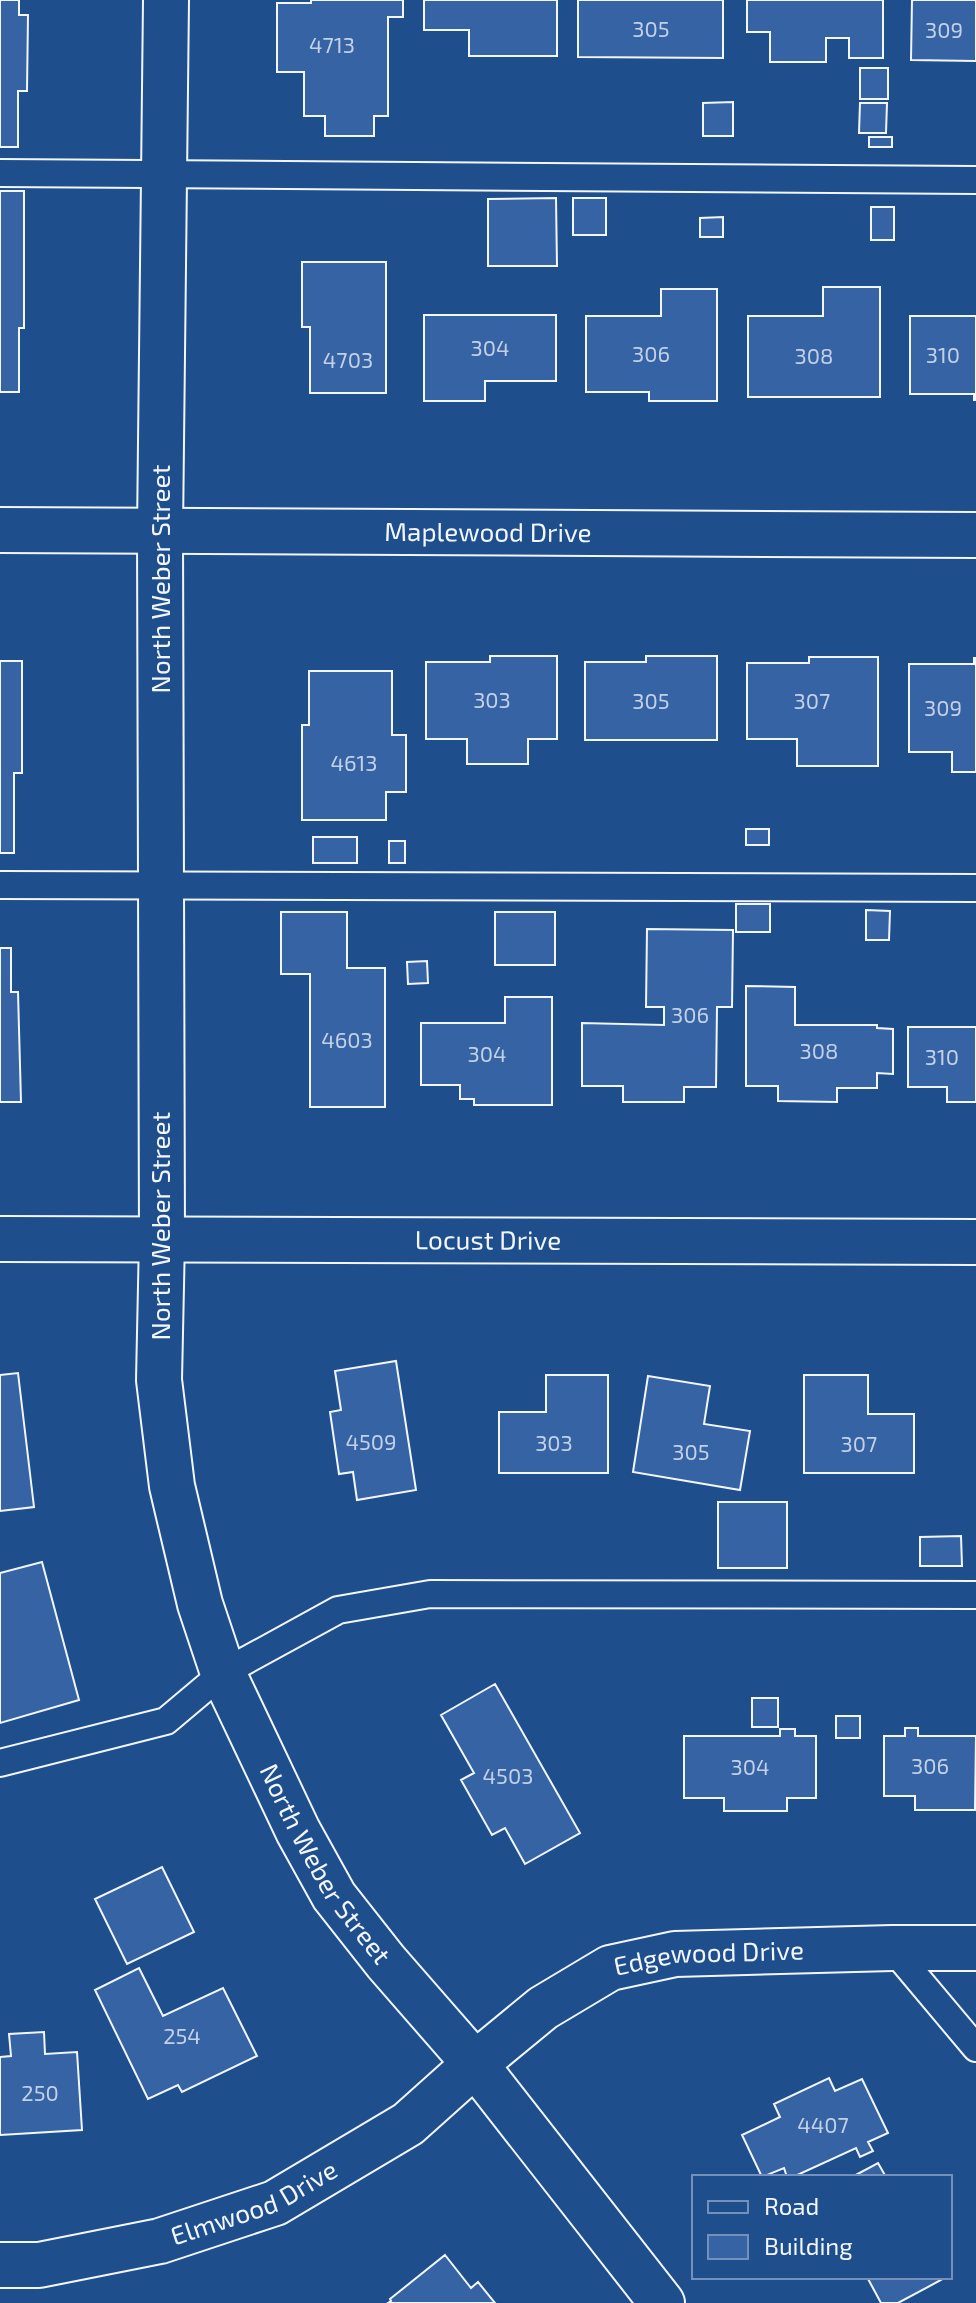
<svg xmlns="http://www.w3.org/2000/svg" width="976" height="2303" viewBox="0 0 976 2303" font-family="'Exo 2',sans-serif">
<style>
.building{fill:#3563a3;stroke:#f2f6ff;stroke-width:2}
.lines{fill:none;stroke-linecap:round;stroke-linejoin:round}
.lane-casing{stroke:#f2f6ff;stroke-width:30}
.street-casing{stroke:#f2f6ff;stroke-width:48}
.lane{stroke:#1f4e8c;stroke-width:26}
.street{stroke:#1f4e8c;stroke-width:44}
.labels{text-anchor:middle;stroke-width:6;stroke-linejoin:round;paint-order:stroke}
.number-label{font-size:22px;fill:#c3d1e8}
.street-label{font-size:26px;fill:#f2f6ff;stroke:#1f4e8c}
</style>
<rect width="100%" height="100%" fill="#1f4e8c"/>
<!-- building -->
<path class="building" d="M 0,0 L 19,0 L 19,15 L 28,15 L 27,91 L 18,91 L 18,147 L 0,147 Z
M 311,0 L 403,0 L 403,17 L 388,17 L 388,116 L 374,116 L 374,136 L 325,136 L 325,116 L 304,116 L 304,72 L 277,72 L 277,3 L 311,3 Z
M 424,0 L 557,0 L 557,56 L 469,56 L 469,30 L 424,30 Z
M 578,0 L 723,0 L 723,58 L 578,57 Z
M 747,0 L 883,0 L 883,58 L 849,58 L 849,38 L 826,38 L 826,62 L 770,62 L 770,32 L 747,32 Z
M 912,0 L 976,0 L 976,61 L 911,60 Z
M 860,68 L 888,68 L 888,99 L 860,99 Z
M 733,102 L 733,136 L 703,136 L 703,103 Z
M 860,103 L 887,103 L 886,133 L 859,133 Z
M 869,137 L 892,137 L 892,147 L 869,147 Z
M 0,191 L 24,191 L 24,328 L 19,328 L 19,392 L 0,392 Z
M 556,198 L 557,266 L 488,266 L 488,199 Z
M 573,198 L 606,198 L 606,235 L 573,235 Z
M 871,207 L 894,207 L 894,240 L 871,240 Z
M 723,217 L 723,237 L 700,237 L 700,218 Z
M 302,262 L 386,262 L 386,393 L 310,393 L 310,327 L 302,327 Z
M 823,287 L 880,287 L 880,397 L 748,397 L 748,316 L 823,316 Z
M 661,289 L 717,289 L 717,401 L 649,401 L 649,392 L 586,392 L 586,316 L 661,316 Z
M 424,315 L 556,315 L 556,381 L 485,381 L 485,401 L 424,401 Z
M 910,316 L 976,316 L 976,400 L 974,400 L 974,394 L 910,394 Z
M 490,656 L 557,656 L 557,739 L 528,739 L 528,764 L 467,764 L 467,739 L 426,739 L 426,662 L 490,662 Z
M 646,656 L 717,656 L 717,740 L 585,740 L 585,662 L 646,662 Z
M 809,657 L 878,657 L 878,766 L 797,766 L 797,739 L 747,739 L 747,663 L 809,663 Z
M 974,658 L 976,658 L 976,772 L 952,772 L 952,752 L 909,752 L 909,664 L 974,664 Z
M 0,661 L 22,661 L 22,773 L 14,773 L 14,853 L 0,853 Z
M 309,671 L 392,671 L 392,735 L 406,735 L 406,792 L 386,792 L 386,820 L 302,820 L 302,725 L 309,725 Z
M 746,829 L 769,829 L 769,845 L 746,845 Z
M 313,837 L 357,837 L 357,863 L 313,863 Z
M 389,841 L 405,841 L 405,863 L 389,863 Z
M 736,904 L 770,904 L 770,932 L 736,932 Z
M 866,910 L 890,911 L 889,940 L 866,940 Z
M 281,912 L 347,912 L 347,968 L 385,968 L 385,1107 L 310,1107 L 310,974 L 281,974 Z
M 495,912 L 555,912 L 555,965 L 495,965 Z
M 647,929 L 733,930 L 732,1007 L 717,1007 L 716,1087 L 684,1087 L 684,1102 L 623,1102 L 623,1086 L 582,1086 L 582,1023 L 664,1025 L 664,1007 L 646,1007 Z
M 0,948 L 11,948 L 11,992 L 18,992 L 21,1102 L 0,1102 Z
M 427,961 L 428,983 L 408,984 L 407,962 Z
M 746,986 L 795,987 L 795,1025 L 877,1025 L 877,1028 L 893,1029 L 893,1074 L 877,1073 L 877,1088 L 837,1088 L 837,1102 L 778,1101 L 778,1086 L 746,1086 Z
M 505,997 L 552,997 L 552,1105 L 474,1105 L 474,1099 L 460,1099 L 460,1085 L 421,1085 L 421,1023 L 505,1023 Z
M 908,1027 L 976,1027 L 976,1102 L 947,1102 L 947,1087 L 908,1087 Z
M 396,1361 L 416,1490 L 357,1500 L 353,1472 L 339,1474 L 330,1412 L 341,1410 L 335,1371 Z
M 18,1373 L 34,1507 L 0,1511 L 0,1375 Z
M 546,1375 L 608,1375 L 608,1473 L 499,1473 L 499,1412 L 546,1412 Z
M 804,1375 L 868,1375 L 868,1414 L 914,1414 L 914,1473 L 804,1473 Z
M 648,1376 L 710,1386 L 704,1424 L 750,1431 L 740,1490 L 633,1472 Z
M 718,1502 L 787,1502 L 787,1568 L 718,1568 Z
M 961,1536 L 962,1566 L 920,1566 L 920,1537 Z
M 42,1562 L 79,1700 L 0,1723 L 0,1573 Z
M 495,1684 L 580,1833 L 525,1864 L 505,1828 L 492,1835 L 461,1780 L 474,1773 L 441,1715 Z
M 752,1698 L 778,1698 L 778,1727 L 752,1727 Z
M 836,1716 L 860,1716 L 860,1738 L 836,1738 Z
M 905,1728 L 918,1728 L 918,1736 L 976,1736 L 975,1810 L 915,1810 L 915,1796 L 884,1796 L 884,1736 L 905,1736 Z
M 780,1729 L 795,1729 L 795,1736 L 816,1736 L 816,1798 L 787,1798 L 787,1811 L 724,1811 L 724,1798 L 684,1798 L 684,1736 L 780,1736 Z
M 162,1867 L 194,1932 L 127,1964 L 95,1899 Z
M 139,1968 L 163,2016 L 223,1988 L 257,2056 L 182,2092 L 178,2085 L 148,2099 L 95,1990 Z
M 44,2032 L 45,2054 L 77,2052 L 82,2130 L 0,2135 L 0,2057 L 11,2056 L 9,2034 Z
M 829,2078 L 835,2091 L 862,2079 L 888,2133 L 868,2142 L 873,2151 L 860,2157 L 856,2148 L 793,2177 L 787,2177 L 784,2168 L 762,2177 L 742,2135 L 780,2117 L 774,2104 Z
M 878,2163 L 886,2177 L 852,2177 Z
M 445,2255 L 471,2288 L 478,2282 L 495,2303 L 388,2303 L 391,2301 L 390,2299 Z
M 867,2277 L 939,2277 L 941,2280 L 898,2303 L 881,2303 Z"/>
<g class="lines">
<!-- lane casing -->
<g class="lane-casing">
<path id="lane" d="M 0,173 L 976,180
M 0,885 L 976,888
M 0,1763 L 166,1721 L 223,1673 L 338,1610 L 430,1594 L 976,1595
M 892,1948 L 976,2048"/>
</g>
<!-- street casing -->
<g class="street-casing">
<g id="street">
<path id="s1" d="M 166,0 L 160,531 L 162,1239 L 159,1380 L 172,1486 L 200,1604 L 223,1673 L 298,1831 L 334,1896 L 386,1962 L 475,2064 L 662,2303"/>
<path id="s2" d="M 0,530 L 976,535"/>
<path id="s3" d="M 0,1239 L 976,1242"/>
<path id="s4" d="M 0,2265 L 39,2265 L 160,2241 L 275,2203 L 408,2124 L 475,2064 L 543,2008 L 610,1968 L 675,1954 L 892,1948 L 976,1948"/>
</g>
</g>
<!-- lane -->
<use href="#lane" class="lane"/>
<!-- street -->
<use href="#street" class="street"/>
</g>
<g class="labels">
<!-- number labels -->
<g class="number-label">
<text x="651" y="37">305</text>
<text x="944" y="38">309</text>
<text x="332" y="53">4713</text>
<text x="490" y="356">304</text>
<text x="651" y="362">306</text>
<text x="943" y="363">310</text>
<text x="814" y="364">308</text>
<text x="348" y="368">4703</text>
<text x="492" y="708">303</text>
<text x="651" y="709">305</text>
<text x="812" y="709">307</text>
<text x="943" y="716">309</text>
<text x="354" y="771">4613</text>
<text x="690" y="1023">306</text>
<text x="347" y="1048">4603</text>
<text x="819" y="1059">308</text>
<text x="487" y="1062">304</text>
<text x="942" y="1065">310</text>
<text x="371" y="1450">4509</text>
<text x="554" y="1451">303</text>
<text x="859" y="1452">307</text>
<text x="691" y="1460">305</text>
<text x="930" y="1774">306</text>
<text x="750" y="1775">304</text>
<text x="508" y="1784">4503</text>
<text x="182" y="2044">254</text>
<text x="40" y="2101">250</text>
<text x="823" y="2133">4407</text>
</g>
<!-- street labels -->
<g class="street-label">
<text dy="9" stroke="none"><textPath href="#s2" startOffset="488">Maplewood Drive</textPath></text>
<text transform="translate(161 579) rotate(-90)" y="9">North Weber Street</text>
<text transform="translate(161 1226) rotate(-90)" y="9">North Weber Street</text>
<text dy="9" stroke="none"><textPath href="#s3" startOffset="488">Locust Drive</textPath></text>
<text dy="9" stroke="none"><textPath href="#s1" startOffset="1898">North Weber Street</textPath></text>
<text dy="9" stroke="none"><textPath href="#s4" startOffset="794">Edgewood Drive</textPath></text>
<text dy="9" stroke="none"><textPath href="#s4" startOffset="264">Elmwood Drive</textPath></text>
</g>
</g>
<!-- legend -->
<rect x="692" y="2175" width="260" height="104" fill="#1f4e8c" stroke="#7391ba" stroke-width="2"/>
<rect x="708" y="2201" width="40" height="12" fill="#1f4e8c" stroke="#7391ba" stroke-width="2"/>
<text x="764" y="2215" font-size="24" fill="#f2f6ff">Road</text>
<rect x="708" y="2235" width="40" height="24" fill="#3563a3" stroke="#7391ba" stroke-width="2"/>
<text x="764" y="2255" font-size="24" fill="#f2f6ff">Building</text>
</svg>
